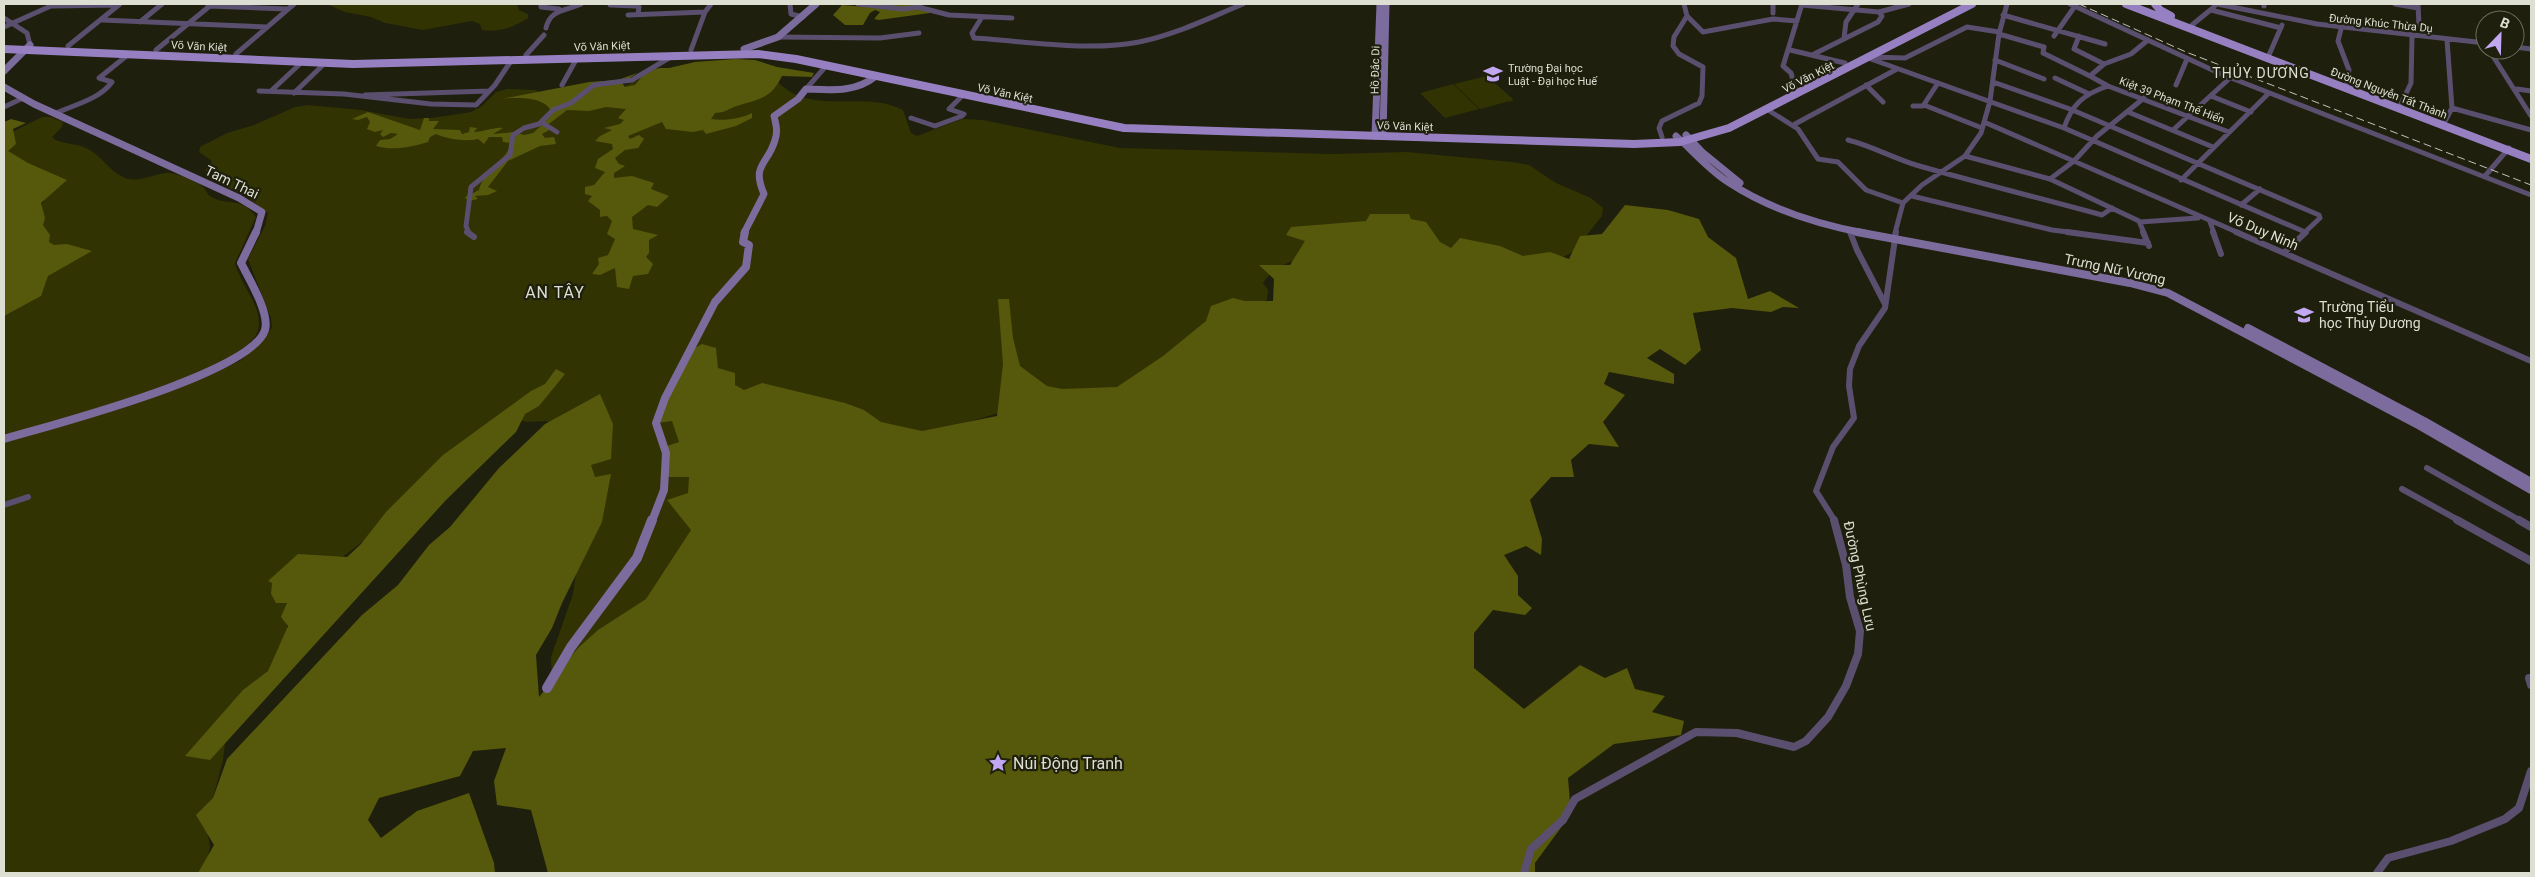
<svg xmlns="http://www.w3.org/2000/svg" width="2535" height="877" viewBox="0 0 2535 877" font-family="Roboto,sans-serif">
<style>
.green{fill:#323302}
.forest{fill:#56580b}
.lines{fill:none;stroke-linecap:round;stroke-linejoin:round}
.street-far2{stroke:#5a4f6f;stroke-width:5}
.street-far1{stroke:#5a4f6f;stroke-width:6}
.street{stroke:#5a4f6f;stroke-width:8}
.secondary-far2{stroke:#7c6b9d;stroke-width:7}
.secondary-far1{stroke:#7c6b9d;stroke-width:8}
.secondary{stroke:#7c6b9d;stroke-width:10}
.primary{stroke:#9780c1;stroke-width:8}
.rail{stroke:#c3c4b7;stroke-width:1;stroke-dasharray:8 4;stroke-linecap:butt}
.labels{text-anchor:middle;stroke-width:4.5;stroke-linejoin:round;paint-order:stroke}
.far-street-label{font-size:11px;fill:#dedfd3;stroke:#1e1f0c}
.far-poi-label{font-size:11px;fill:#dedfd3;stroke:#1e1f0c;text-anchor:start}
.far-quarter-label{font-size:14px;letter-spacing:1px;fill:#dedfd3;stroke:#1e1f0c}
.street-label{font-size:14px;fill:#dedfd3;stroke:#1e1f0c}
.poi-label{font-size:14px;fill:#dedfd3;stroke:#1e1f0c;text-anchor:start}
.quarter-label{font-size:16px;letter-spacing:1px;fill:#dedfd3;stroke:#1e1f0c}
.near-poi-label{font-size:16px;fill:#dedfd3;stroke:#1e1f0c;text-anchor:start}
</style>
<rect width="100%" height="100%" fill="#1e1f0c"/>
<!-- green -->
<path class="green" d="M 327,4 L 517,4 L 519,10 L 528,14 L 528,18 C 514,27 499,33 482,30 L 480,24 L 472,21 L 423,30 L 385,23 L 371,17 L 345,12 Z
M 650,76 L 778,82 C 811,117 865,89 903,110 L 911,133 L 917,136 L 962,119 L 983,120 L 1120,148 L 1330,154 L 1407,152 L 1512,162 L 1529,165 L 1556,183 L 1591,198 L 1603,208 L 1602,216 L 1573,252 L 1553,262 L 1472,246 L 1293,261 C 1279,266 1272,270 1263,283 L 1268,290 L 1267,300 L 1134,381 L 1100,395 L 1022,406 L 955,426 L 553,724 L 551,657 L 573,594 L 582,528 L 577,432 L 546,421 L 527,422 L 510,418 L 379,529 L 318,576 L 302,594 L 287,626 L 287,650 L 226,734 L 223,760 L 206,824 L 210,847 L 204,873 L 4,873 L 4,443 L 208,376 L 240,361 L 265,338 L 272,327 L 271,318 L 248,259 L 265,226 L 268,213 L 247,197 L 219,183 L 219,178 L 205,171 L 212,161 L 199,152 L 200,147 L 227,133 L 254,125 L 295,107 L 308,105 L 361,110 L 409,119 L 432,118 L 471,112 L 482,106 L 496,92 L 507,89 L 535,90 L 552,97 L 616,89 Z
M 1487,76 L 1514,100 L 1480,109 L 1454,84 Z
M 1453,84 L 1479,109 L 1445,118 L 1420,93 Z
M 42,117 L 51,117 L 63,122 L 62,127 L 52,137 C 58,144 78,143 88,149 C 102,156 109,171 123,177 C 137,184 153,174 167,173 C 177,173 196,181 203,187 C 206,189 207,194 210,196 C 226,207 241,195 256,217 L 235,263 C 240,284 264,308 258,330 C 249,371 47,422 4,436 L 4,287 L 42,237 L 41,205 L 49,194 L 4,155 L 4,136 Z"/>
<!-- forest -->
<path class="forest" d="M 869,4 L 921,4 L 930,13 L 879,20 L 874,19 L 880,12 L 875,10 L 870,13 L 863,25 L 845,25 L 833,15 L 842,5 L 867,7 Z
M 735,59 L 755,60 L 777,67 L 814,73 L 812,77 L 782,76 C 771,99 759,99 737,106 C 727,109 728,112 715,113 L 711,119 C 723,121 741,119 752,113 L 752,118 L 736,126 L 706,134 L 703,130 L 693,132 L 666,129 L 662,122 L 628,136 L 630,139 L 639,135 L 644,139 L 638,148 L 625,150 L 615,158 L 619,164 L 625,166 L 614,173 L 614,178 L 632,176 L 654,183 L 651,189 L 669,196 L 657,207 L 648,205 L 632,217 L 633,229 L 658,235 L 649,240 L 649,253 L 646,257 L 653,264 L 648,274 L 633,276 L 629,289 L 617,287 L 615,268 L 600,275 L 592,274 L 599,264 L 598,258 L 608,255 L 615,239 L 607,234 L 612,221 L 607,216 L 600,217 L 600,210 L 588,201 L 592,196 L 585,194 L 585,187 L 594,185 L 605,172 L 595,168 L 598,159 L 613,149 L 612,144 L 595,141 L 600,136 L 612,130 L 604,128 L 620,124 L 624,120 L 618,118 L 626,109 L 606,107 L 589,111 L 567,110 L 545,127 L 551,129 L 542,134 L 545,138 L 554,137 L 556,144 L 540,146 L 508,161 L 488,187 L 497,191 L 488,195 L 475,196 L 478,199 L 468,201 L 465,197 L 479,190 C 484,170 506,162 511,143 L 503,142 L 502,137 L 489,137 L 484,144 L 478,139 C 467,142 446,139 436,134 L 430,137 L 428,142 C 411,147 393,151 376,146 L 380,140 L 390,139 L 398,134 L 391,133 L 383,137 L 380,134 L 383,130 L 375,132 L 367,129 L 370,122 L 367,117 L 358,120 L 352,119 L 368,112 L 420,130 L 424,118 L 429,118 L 429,121 L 439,121 L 433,129 L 460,130 L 462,134 L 469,132 L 470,127 L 477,128 L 474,132 C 485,132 493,127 503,128 L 493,134 L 514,132 L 524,135 L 533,133 L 542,125 L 551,112 C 547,96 513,97 501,99 L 589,82 L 618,80 L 637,73 L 622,83 L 625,87 L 635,85 L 646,71 L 660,68 L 669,68 L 695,62 Z
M 11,119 L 26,123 L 13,129 L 16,144 L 8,151 L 28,163 L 67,180 L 41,203 L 45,218 L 43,225 L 50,235 L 49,242 L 54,245 L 67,244 L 92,251 L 48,276 L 41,296 L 4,316 L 4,122 Z
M 1625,205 L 1668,210 L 1699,219 L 1708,237 L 1736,258 L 1748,299 L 1770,291 L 1799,308 L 1783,307 L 1771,312 L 1732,308 L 1693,313 L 1701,350 L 1685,365 L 1660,349 L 1647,358 L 1674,374 L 1674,384 L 1609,372 L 1604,384 L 1625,395 L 1603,422 L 1619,447 L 1589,444 L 1571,460 L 1574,477 L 1551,477 L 1530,500 L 1542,539 L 1541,555 L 1526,546 L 1504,555 L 1518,576 L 1518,595 L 1532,608 L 1525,615 L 1493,610 L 1474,633 L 1474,668 L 1524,709 L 1580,665 L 1605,678 L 1627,668 L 1635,689 L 1665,696 L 1652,712 L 1684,721 L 1681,735 L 1614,744 L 1568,778 L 1571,814 L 1535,863 L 1535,873 L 548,873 L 531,810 L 497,805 L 494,781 L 506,748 L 473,751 L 460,776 L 379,798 L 368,820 L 381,838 L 417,811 L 469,793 L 494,863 L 495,873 L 198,873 L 214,845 L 196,815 L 213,798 L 227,759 L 362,615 L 398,585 L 429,545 L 450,527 L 499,468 L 545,424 L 600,394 L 613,424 L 611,459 L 591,465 L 595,477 L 611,474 L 602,522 L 562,603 L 552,628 L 536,655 L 539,697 L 578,648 L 598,630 L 646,599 L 691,530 L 667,500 L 688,493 L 689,477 L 666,477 L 667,446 L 679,442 L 672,421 L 656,423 L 687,352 L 702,344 L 716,348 L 718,368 L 735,373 L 735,385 L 744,390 L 762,383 L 845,403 L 864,410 L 881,422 L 922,431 L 997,416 L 1003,364 L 998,299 L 1009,299 L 1013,338 L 1020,366 L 1047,386 L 1062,389 L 1117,387 L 1163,356 L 1206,321 L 1211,306 L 1233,298 L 1245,301 L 1273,301 L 1274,279 L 1259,265 L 1290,265 L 1305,241 L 1286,235 L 1291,227 L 1366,221 L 1370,214 L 1409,214 L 1411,219 L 1426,222 L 1440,242 L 1451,248 L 1460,238 L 1500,246 L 1523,256 L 1550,252 L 1569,259 L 1580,236 L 1602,234 Z
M 556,369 L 565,374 L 539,406 L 525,414 L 516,432 L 446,500 L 210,760 L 185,756 L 243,690 L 268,671 L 288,626 L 281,617 L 287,603 L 276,603 L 271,594 L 272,583 L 268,581 L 298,554 L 347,557 L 361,544 L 386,512 L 443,455 L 531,391 L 545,384 Z"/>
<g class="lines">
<!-- street-far2 -->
<path class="street-far2" d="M 541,4 L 541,7 L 559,9
M 790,4 L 791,14 L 803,17
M 858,4 L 903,9 L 918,7 L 949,15 L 1012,18
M 1773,4 L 1773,13
M 2070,4 L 2221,74 L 2531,195
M 2217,4 L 2317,24 L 2485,43
M 2264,4 L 2264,6
M 2395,4 L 2418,8
M 2418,4 L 2419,25
M 610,5 L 636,6 L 639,7 L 638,14
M 1802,5 L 1879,12 L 1909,4
M 51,6 L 118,5
M 208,6 L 287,9
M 2211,10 L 2281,28
M 628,15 L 705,12
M 2003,15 L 2105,44
M 1687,16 L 1703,32 L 1773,19 L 1797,21
M 982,17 L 972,33 L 974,38 C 1025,41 1089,52 1139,42 C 1175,35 1209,18 1243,4
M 4,18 L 27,33 L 30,45
M 102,20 L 267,27
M 140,22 L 162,4
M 2192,25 L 2214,7
M 4,27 L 53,5
M 546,28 C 550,9 566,11 581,4
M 2341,29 L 2338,41 L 2349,70 L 2346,88
M 1999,34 L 2044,47 L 2043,53 L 2090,76
M 2054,36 L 2075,6
M 2079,36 L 2074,49 L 2104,64
M 778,37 L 880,38 L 919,33
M 1844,38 L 1846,22 L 1858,4
M 2148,40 L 2131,54 L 2104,64 L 2090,76 L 2108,86 L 2229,132
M 68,46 L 120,4
M 2515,47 L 2531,49
M 156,50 L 211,5
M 691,50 L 705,12 L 711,4
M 1790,50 L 1845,63
M 2489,50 L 2531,116
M 236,54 L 294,4
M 526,55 L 544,35
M 1812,55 L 1878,22 L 1882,16 L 1879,12
M 2269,55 L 2282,25
M 1871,57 L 1905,58 L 1967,27 L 1999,32
M 1868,58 L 2064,128 L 2305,232
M 1995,60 L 2044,79
M 2055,78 L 2087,93
M 1993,82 L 2070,109 L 2319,215 L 2320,218 L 2304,233
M 562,85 L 577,58
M 1866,85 L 1883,102
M 2176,85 L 2187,59
M 1795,88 L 1791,73 L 1783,66 L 1802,4
M 806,89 L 826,66
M 2517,89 L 2531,91
M 259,91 L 344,94 L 431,104 L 476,105 L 495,85 L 511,61
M 271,91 L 302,62
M 294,93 L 325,63
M 365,95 L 489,91
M 2211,96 L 2251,112
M 1924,105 L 1982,128
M 1913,106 L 1923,106 L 1938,83
M 2400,106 L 2411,83 L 2412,37
M 4,107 L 23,98
M 2452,108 L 2531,130
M 1768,110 L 1798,129 L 1818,159 L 1838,162 L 1866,190 L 1903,203
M 2128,112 L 2213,147
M 56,113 C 74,105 100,99 112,82 L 99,78 L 129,54
M 911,118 L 935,126 L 962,116 L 964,114 L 949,109 L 963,95
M 541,122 L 557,132
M 1984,122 L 2239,233
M 2444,123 L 2452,108 L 2447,40
M 1795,124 L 1897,69
M 2064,128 C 2072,104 2084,94 2108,86
M 2173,130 L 2230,78
M 1662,137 L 1659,128 L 1662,121 L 1699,103 L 1702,96 L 1703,67 L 1679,54 L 1673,46 L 1674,37 L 1687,16 L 1684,4
M 1848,140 C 1872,146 1893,158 1916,165 C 1978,183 2040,198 2102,215 L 2112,208
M 1965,156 L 2050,179 L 2139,221 L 2144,233
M 2485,176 L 2509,148
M 2050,179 L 2074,161 L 2097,136 L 2144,98
M 2181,180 L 2269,93
M 1912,196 L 2052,230 L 2076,233
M 2241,205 L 2260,189
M 2140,222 L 2198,218
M 2210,222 L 2214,233
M 1850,231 L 1851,233
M 469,233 L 466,226 L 471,187 L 510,155 L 513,135 L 524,128 L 539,124 L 553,110 L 571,103 L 594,85 L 632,80 L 674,55
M 1895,233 L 1903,203 L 1922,185 L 1965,156 L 1981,133 L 1990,101 L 1999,34 L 2007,4"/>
<!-- street-far1 -->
<path class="street-far1" d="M 467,232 L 474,237
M 1850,232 L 1857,250 L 1885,304
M 2067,232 L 2148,243
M 2143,232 L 2149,246
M 2213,232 L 2221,254
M 2236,232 L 2531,361
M 2284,253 L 2306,232
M 2427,468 L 2521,521
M 2402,489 L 2460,521
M 4,505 L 28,497
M 1835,521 L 1816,491 L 1833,447 L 1854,418 L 1849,386 L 1850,369 L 1859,346 L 1885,308 L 1896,232"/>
<!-- street -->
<path class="street" d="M 2457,520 L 2531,561
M 2519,520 L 2531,527
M 2531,678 L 2529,678 L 2531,685
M 1524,873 L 1531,849 L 1563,820 L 1575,799 L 1696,732 L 1737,733 L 1794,747 L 1806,741 L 1828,717 L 1846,686 L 1858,654 L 1860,631 L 1850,597 L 1846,565 L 1834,520
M 2377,873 L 2388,858 L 2451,841 L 2505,819 L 2519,808 L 2531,771"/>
<!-- secondary-far2 -->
<path class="secondary-far2" d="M 744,49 L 778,37 L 816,4
M 4,71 L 30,45
M 4,87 L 34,104 L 239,198 L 262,212 L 256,233
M 1686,135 L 1702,152 L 1740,183
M 1375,136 L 1380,4
M 1383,136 L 1386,4
M 1676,136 C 1693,151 1709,170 1728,182 C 1769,209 1816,224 1864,233
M 744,233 L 764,194 C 751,164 768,165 775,140 C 778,132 776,124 774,116 L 798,99 L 806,89 C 831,90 855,93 876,76"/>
<!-- secondary-far1 -->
<path class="secondary-far1" d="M 1857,232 L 2130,283 L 2168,293 L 2420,426 L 2531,490
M 2248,328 L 2424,421 L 2531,482
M 4,439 C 51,425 251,374 265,330 C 270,313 249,279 241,263 L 256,232
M 652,521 L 664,490 L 666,453 L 656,423 L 665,398 L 715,302 L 746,267 L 749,245 L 743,242 L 745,232"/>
<!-- secondary -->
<path class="secondary" d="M 547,688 L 571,647 L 637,558 L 652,520"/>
<!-- primary -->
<path class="primary" d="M 2126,4 L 2531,159
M 2155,4 L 2160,10 L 2171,16
M 4,49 L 353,64 L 758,54 L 796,59 L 1124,128 L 1634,144 L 1680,142 L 1729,128 L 1972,4"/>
<!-- rail -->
<path class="rail" d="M 2079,4 L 2186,52 L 2531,185"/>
</g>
<!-- icons -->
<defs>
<g id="university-bare" transform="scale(1.5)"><path d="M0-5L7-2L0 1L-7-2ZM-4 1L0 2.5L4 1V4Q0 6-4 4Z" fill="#c2a8f3" stroke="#1e1f0c" stroke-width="2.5" paint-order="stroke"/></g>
<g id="school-bare" transform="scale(1.5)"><path d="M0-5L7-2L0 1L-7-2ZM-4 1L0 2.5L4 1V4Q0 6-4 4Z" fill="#c2a8f3" stroke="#1e1f0c" stroke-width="2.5" paint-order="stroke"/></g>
<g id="sight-bare" transform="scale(1.5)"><path d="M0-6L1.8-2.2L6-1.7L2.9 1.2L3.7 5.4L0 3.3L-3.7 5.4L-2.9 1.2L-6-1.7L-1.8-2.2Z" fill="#c2a8f3" stroke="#1e1f0c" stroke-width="2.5" paint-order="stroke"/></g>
</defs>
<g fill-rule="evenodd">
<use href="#university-bare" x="1493" y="74"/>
<use href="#school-bare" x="2304" y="315"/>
<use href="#sight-bare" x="998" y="763"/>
</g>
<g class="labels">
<!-- far-street labels -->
<g class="far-street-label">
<text transform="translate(2381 23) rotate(6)" y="4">Đường Khúc Thừa Dụ</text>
<text transform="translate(199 46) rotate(3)" y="4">Võ Văn Kiệt</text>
<text transform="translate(602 46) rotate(-2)" y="4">Võ Văn Kiệt</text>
<text transform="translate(1375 70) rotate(-89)" y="4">Hồ Đắc Di</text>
<text transform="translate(1808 77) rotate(-27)" y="4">Võ Văn Kiệt</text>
<text transform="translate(1005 93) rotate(12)" y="4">Võ Văn Kiệt</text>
<text transform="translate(2389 93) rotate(21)" y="4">Đường Nguyễn Tất Thành</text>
<text transform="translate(2172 100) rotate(21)" y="4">Kiệt 39 Phạm Thế Hiển</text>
<text transform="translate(1405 126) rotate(2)" y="4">Võ Văn Kiệt</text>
</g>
<!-- far-poi labels -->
<g class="far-poi-label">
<text x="1508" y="72">Trường Đại học<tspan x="1508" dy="13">Luật - Đại học Huế</tspan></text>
</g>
<!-- far-quarter labels -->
<g class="far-quarter-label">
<text x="2261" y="78">THỦY DƯƠNG</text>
</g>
<!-- street labels -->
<g class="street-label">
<text transform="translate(232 182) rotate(26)" y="5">Tam Thai</text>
<text transform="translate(2263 231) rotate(23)" y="5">Võ Duy Ninh</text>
<text transform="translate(2115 269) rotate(12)" y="5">Trưng Nữ Vương</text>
<text transform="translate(1860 576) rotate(78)" y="5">Đường Phùng Lưu</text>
</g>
<!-- poi labels -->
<g class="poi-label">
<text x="2319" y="312">Trường Tiểu<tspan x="2319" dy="16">học Thủy Dương</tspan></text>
</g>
<!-- quarter labels -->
<g class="quarter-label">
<text x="555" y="298">AN TÂY</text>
</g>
<!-- near-poi labels -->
<g class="near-poi-label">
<text x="1013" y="769">Núi Động Tranh</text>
</g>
</g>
<!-- border -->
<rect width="2535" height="877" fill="none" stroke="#dedfd3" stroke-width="10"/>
<!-- north arrow -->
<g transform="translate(2500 35) rotate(23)"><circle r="24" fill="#1e1f0c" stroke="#6b6c5c"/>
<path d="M0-4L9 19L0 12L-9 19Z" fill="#c2a8f3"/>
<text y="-8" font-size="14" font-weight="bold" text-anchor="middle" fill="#dedfd3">B</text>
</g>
</svg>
